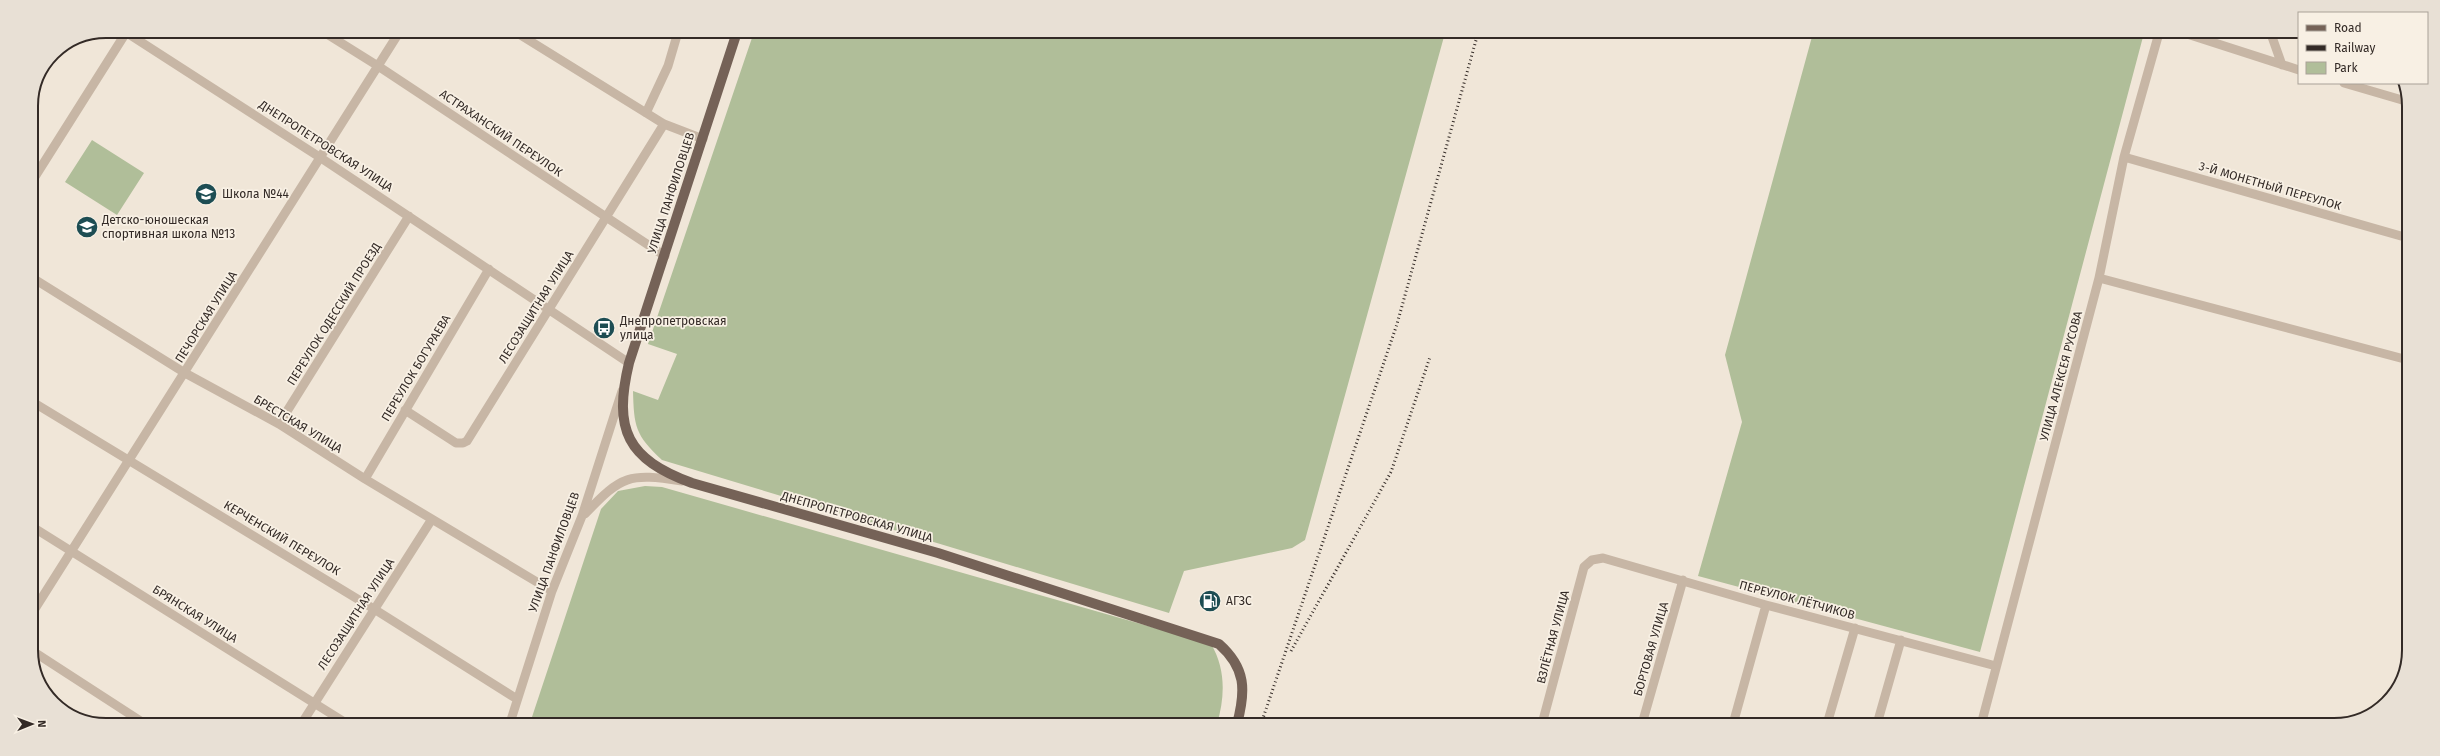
<svg xmlns="http://www.w3.org/2000/svg" width="2440" height="756" viewBox="0 0 2440 756" font-family="'Fira Sans',sans-serif">
<style>
.green{fill:#b0be99}
.lines{fill:none;stroke-linecap:round;stroke-linejoin:round}
.minor{stroke:#c7b6a5;stroke-width:9}
.major{stroke:#756257;stroke-width:10}
.rail{stroke:#332a26;stroke-width:3;stroke-dasharray:1 3;stroke-linecap:butt}
.labels{text-anchor:middle;stroke-width:3.5;stroke-linejoin:round;paint-order:stroke}
.street-label{font-size:12px;fill:#332a26;stroke:#f8f0e4}
.poi-label{font-size:12px;fill:#332a26;stroke:#f8f0e4;text-anchor:start}
.rim{fill:none;stroke:#332a26;stroke-width:2}
</style>
<rect width="100%" height="100%" fill="#f0e6d8"/>
<!-- green -->
<path class="green" d="M 754,32 L 1445,33 L 1305,540 L 1292,548 L 1184,571 L 1169,613 L 662,460 C 635,435 634,426 633,391 L 658,400 L 677,354 L 648,344 Z
M 1813,33 L 2144,33 L 1980,652 L 1698,576 L 1742,422 L 1725,355 Z
M 92,140 L 144,173 L 117,215 L 65,182 Z
M 645,486 L 662,487 L 1211,644 C 1226,669 1225,697 1217,724 L 530,723 L 601,509 L 618,491 Z"/>
<g class="lines">
<!-- minor -->
<path class="minor" d="M 124,31 L 321,158 L 629,363
M 322,31 L 378,66 L 665,256
M 514,31 L 664,124 L 703,139
M 2184,33 L 2299,70
M 2271,34 L 2282,65
M 2344,83 L 2409,102
M 646,113 L 668,66 L 678,32
M 2124,157 L 2408,238
M 31,183 L 127,31
M 31,277 L 185,373 L 279,424 L 365,479 L 552,591
M 2099,278 L 2408,360
M 31,401 L 374,609 L 517,699
M 405,410 L 456,443 L 463,443 L 467,441 L 664,124
M 279,424 L 409,216
M 365,479 L 489,269
M 585,514 C 622,475 629,473 682,481
M 31,526 L 346,723
M 31,615 L 400,31
M 31,650 L 142,722
M 302,723 L 432,519
M 510,723 L 552,591 L 582,516 L 622,391
M 1542,724 L 1584,567 L 1592,560 L 1603,558 L 1766,605 L 1996,666
M 1642,724 L 1683,580
M 1733,724 L 1766,605
M 1827,724 L 1855,628
M 1877,724 L 1901,640
M 1981,725 L 2099,278 L 2124,157 L 2159,33"/>
<!-- major -->
<path class="major" d="M 737,32 L 629,363 C 613,430 627,459 692,483 L 938,553 L 1219,644 C 1246,668 1246,690 1237,724"/>
<!-- rail -->
<path class="rail" d="M 1291,651 L 1391,472 L 1430,357
M 1261,724 L 1397,324 L 1478,33"/>
</g>
<!-- icons -->
<defs>
<g id="school-disc" transform="scale(1.15)"><circle r="9.5" fill="#1d4d53" stroke="#f8f0e4"/><path d="M0-5L7-2L0 1L-7-2ZM-4 1L0 2.5L4 1V4Q0 6-4 4Z" fill="#fff"/></g>
<g id="bus-disc" transform="scale(1.15)"><circle r="9.5" fill="#1d4d53" stroke="#f8f0e4"/><path d="M-5-6H5V4H4V6H2V4H-2V6H-4V4H-5ZM-3.5-4V0h7V-4ZM-3.5 1.2v1.5H-2V1.2ZM2 1.2v1.5H3.5V1.2Z" fill="#fff"/></g>
<g id="fuel-disc" transform="scale(1.15)"><circle r="9.5" fill="#1d4d53" stroke="#f8f0e4"/><path d="M-5.5-6h7V0h2V4h1.3V-2.5L3-4.5l.8-.8L6-3V5H2.5V1h-1V6h-7ZM-4.2-4.7v3.2H.2V-4.7Z" fill="#fff"/></g>
</defs>
<g fill-rule="evenodd">
<use href="#school-disc" x="206" y="194"/>
<use href="#school-disc" x="87" y="227"/>
<use href="#bus-disc" x="604" y="328"/>
<use href="#fuel-disc" x="1210" y="601"/>
</g>
<g class="labels">
<!-- street labels -->
<g class="street-label">
<text transform="translate(501 133) rotate(34)" y="4">АСТРАХАНСКИЙ ПЕРЕУЛОК</text>
<text transform="translate(326 146) rotate(33)" y="4">ДНЕПРОПЕТРОВСКАЯ УЛИЦА</text>
<text transform="translate(2270 186) rotate(16)" y="4">3-Й МОНЕТНЫЙ ПЕРЕУЛОК</text>
<text transform="translate(671 193) rotate(-72)" y="4">УЛИЦА ПАНФИЛОВЦЕВ</text>
<text transform="translate(536 307) rotate(-58)" y="4">ЛЕСОЗАЩИТНАЯ УЛИЦА</text>
<text transform="translate(334 314) rotate(-58)" y="4">ПЕРЕУЛОК ОДЕССКИЙ ПРОЕЗД</text>
<text transform="translate(206 317) rotate(-58)" y="4">ПЕЧОРСКАЯ УЛИЦА</text>
<text transform="translate(416 368) rotate(-59)" y="4">ПЕРЕУЛОК БОГУРАЕВА</text>
<text transform="translate(2061 376) rotate(-75)" y="4">УЛИЦА АЛЕКСЕЯ РУСОВА</text>
<text transform="translate(298 424) rotate(31)" y="4">БРЕСТСКАЯ УЛИЦА</text>
<text transform="translate(857 517) rotate(16)" y="4">ДНЕПРОПЕТРОВСКАЯ УЛИЦА</text>
<text transform="translate(282 538) rotate(31)" y="4">КЕРЧЕНСКИЙ ПЕРЕУЛОК</text>
<text transform="translate(554 552) rotate(-70)" y="4">УЛИЦА ПАНФИЛОВЦЕВ</text>
<text transform="translate(1797 600) rotate(15)" y="4">ПЕРЕУЛОК ЛЁТЧИКОВ</text>
<text transform="translate(195 614) rotate(32)" y="4">БРЯНСКАЯ УЛИЦА</text>
<text transform="translate(356 614) rotate(-57)" y="4">ЛЕСОЗАЩИТНАЯ УЛИЦА</text>
<text transform="translate(1553 637) rotate(-75)" y="4">ВЗЛЁТНАЯ УЛИЦА</text>
<text transform="translate(1651 649) rotate(-74)" y="4">БОРТОВАЯ УЛИЦА</text>
</g>
<!-- poi labels -->
<g class="poi-label">
<text x="222" y="198">Школа №44</text>
<text x="102" y="224">Детско-юношеская<tspan x="102" dy="14">спортивная школа №13</tspan></text>
<text x="620" y="325">Днепропетровская<tspan x="620" dy="14">улица</tspan></text>
<text x="1226" y="605">АГЗС</text>
</g>
</g>
<!-- crop -->
<path d="M0 0H2440V756H0ZM106 38H2334A68 68 0 0 1 2402 106V650A68 68 0 0 1 2334 718H106A68 68 0 0 1 38 650V106A68 68 0 0 1 106 38Z" fill="#e8e0d5" fill-rule="evenodd"/>
<path class="rim" d="M106 38H2334A68 68 0 0 1 2402 106V650A68 68 0 0 1 2334 718H106A68 68 0 0 1 38 650V106A68 68 0 0 1 106 38Z"/>
<!-- legend -->
<rect x="2298" y="12" width="130" height="72" fill="#f8f0e4" stroke="#a9a198"/>
<rect x="2306" y="25" width="20" height="6" fill="#756257" stroke="#a9a198"/>
<text x="2334" y="32" font-size="12" fill="#332a26">Road</text>
<rect x="2306" y="45" width="20" height="6" fill="#332a26" stroke="#a9a198"/>
<text x="2334" y="52" font-size="12" fill="#332a26">Railway</text>
<rect x="2306" y="62" width="20" height="12" fill="#b0be99" stroke="#a9a198"/>
<text x="2334" y="72" font-size="12" fill="#332a26">Park</text>
<!-- north arrow -->
<g transform="translate(32 724) rotate(89)" stroke="#f8f0e4" stroke-width="3" paint-order="stroke">
<path d="M0-3L7 15L0 10L-7 15Z" fill="#332a26"/>
<text y="-6" font-size="11" font-weight="bold" text-anchor="middle" fill="#332a26">N</text>
</g>
</svg>
